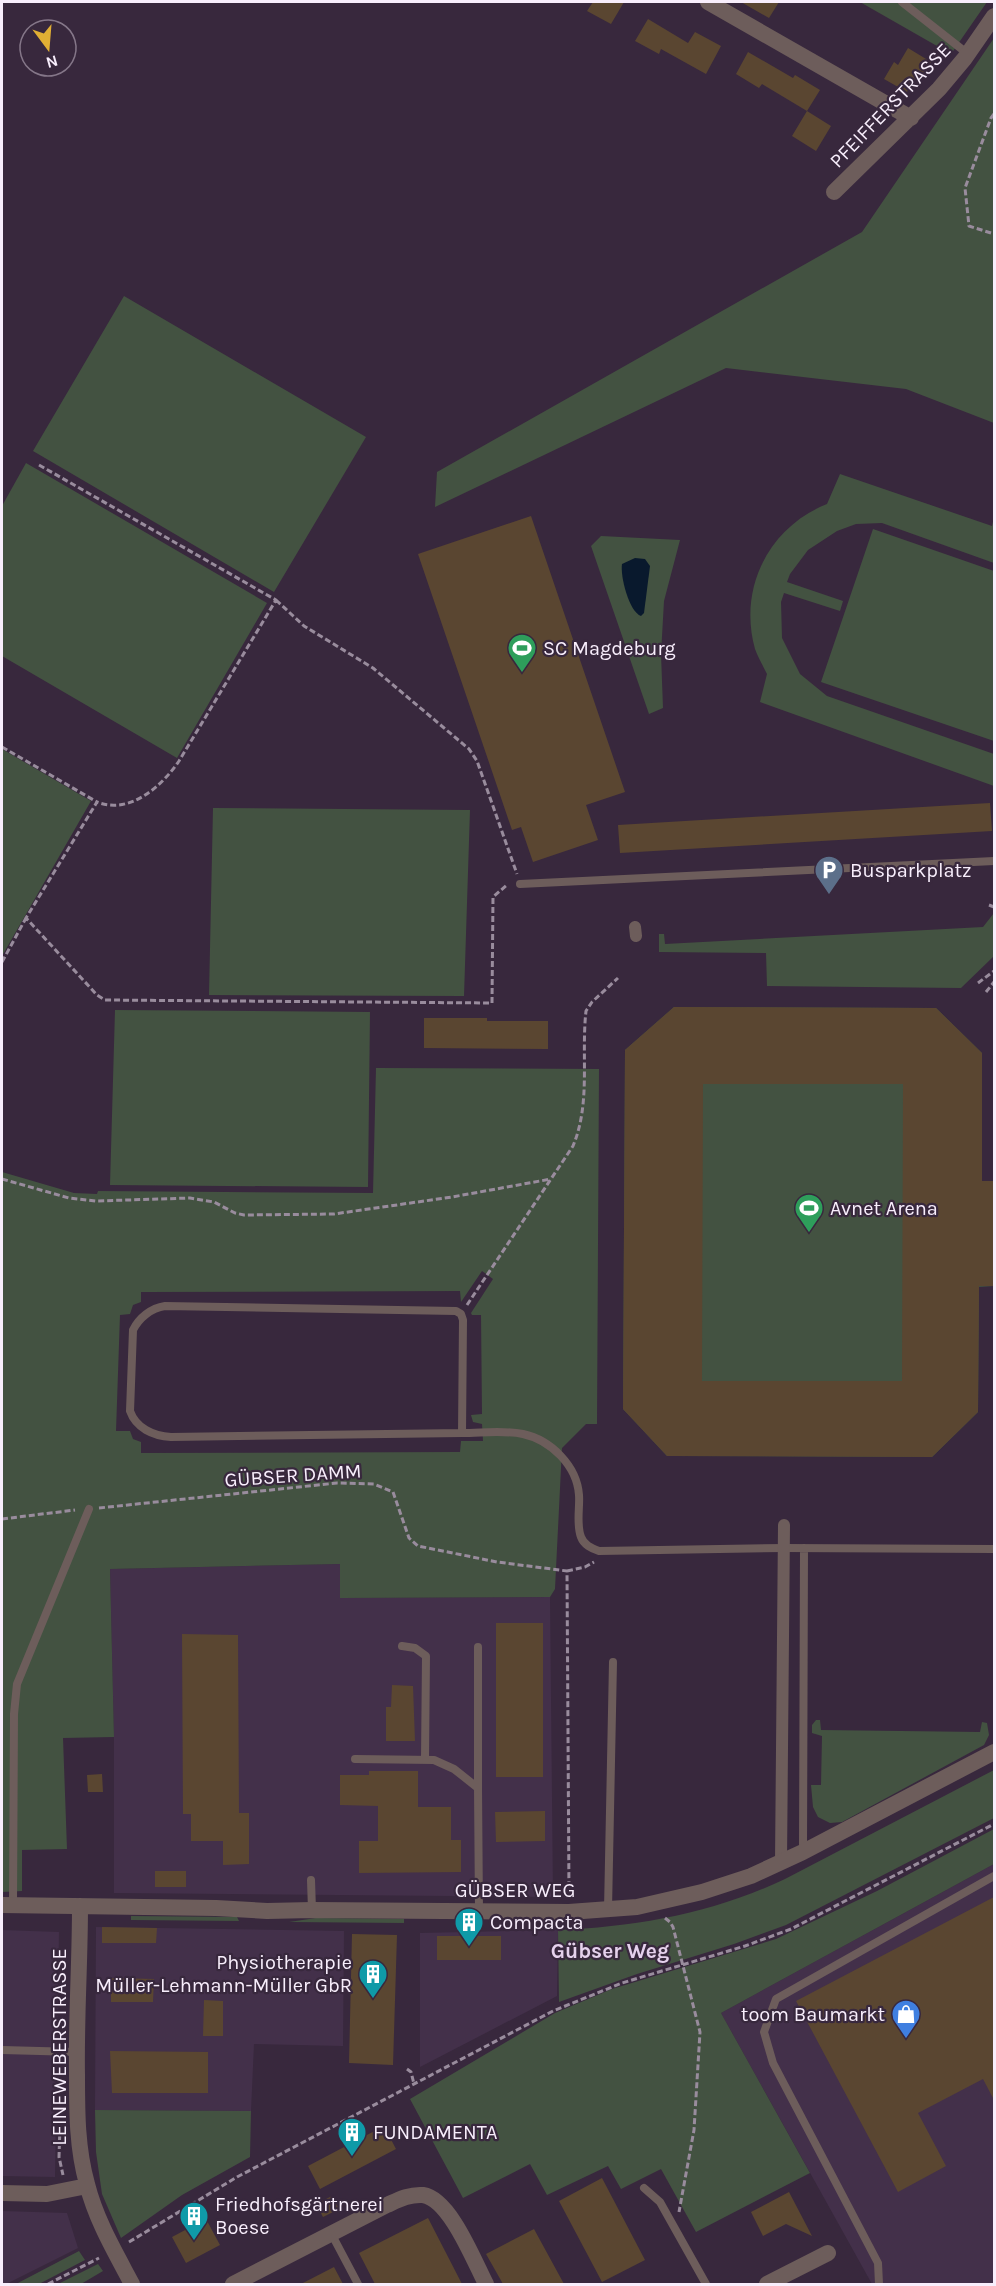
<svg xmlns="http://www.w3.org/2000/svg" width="996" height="2286" viewBox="0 0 996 2286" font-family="Karla,sans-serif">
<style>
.built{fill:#43304a}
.green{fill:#435241;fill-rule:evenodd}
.water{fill:#09192d}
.building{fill:#5a4631;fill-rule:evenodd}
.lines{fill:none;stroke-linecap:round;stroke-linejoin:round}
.path{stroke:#998c9d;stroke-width:3;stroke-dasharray:6 3;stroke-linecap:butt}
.service{stroke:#6d5d5b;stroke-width:8}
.pedestrian{stroke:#6d5d5b;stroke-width:12}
.minor{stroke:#6d5d5b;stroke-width:16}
.labels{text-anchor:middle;stroke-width:4.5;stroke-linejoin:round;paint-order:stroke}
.street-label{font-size:20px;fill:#f8eefc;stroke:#38283d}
.poi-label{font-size:20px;fill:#f8eefc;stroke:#38283d;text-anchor:start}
.neighbourhood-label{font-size:21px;font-weight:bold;fill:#e5d1ec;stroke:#38283d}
</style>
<rect width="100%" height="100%" fill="#38283d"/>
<!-- built -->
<path class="built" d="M 340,1564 L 340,1598 L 550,1597 L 553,1897 L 114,1893 L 114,1737 L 110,1569 Z
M 994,1864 L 994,2284 L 872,2284 L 721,2013 Z
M 96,1927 L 344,1931 L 343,2046 L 254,2044 L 251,2111 L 95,2110 Z
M 2,1930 L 59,1932 L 55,2177 L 2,2176 Z
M 558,1930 L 557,1996 L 420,2067 L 420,1933 Z
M 2,2211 L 67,2213 L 78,2248 L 6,2284 L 2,2284 Z"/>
<!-- green -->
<path class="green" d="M 860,2 L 987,2 L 951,54 Z
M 994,38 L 994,423 L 906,389 L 726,368 L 435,507 L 437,472 L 862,232 Z
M 124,296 L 366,437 L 274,592 L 33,451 Z
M 26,463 L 267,603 L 177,758 L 2,656 L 2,506 Z
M 840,474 L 992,526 L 994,517 L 994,563 L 882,523 L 856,524 L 837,531 L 808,550 L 790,574 L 787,582 L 843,601 L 840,611 L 784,593 L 781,602 L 782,638 L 800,674 L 827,696 L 994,754 L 994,786 L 760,702 L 767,674 C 763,666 758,657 755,649 C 738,588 769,527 827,504 Z
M 873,529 L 994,571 L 994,741 L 821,682 Z
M 601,536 L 680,540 L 664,601 L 661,654 L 663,708 L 649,714 L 591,546 Z
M 2,749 L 91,801 L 2,956 Z
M 213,808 L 470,810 L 464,996 L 209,995 Z
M 994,913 L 994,956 L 961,988 L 767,986 L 766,953 L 659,952 L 659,934 L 664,934 L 665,944 L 983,927 Z
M 674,1007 L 936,1008 L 982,1053 L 982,1181 L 994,1181 L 994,1286 L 979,1287 L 978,1412 L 932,1457 L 667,1456 L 623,1409 L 625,1050 Z
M 115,1010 L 370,1012 L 368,1187 L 110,1185 Z
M 376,1068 L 599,1069 L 597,1424 L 586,1424 L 562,1448 L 555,1589 L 550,1597 L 340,1598 L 340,1564 L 110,1569 L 114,1737 L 63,1738 L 67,1849 L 22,1850 L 22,1891 L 2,1892 L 2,1172 L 74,1193 L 97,1194 L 98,1191 L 373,1193 ZM 482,1271 L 493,1279 L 471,1313 L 472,1315 L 481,1315 L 482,1414 L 471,1415 L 473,1422 L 482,1424 L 483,1441 L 461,1441 L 460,1452 L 141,1453 L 141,1442 L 133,1439 L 130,1431 L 116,1431 L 120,1315 L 130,1314 L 133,1305 L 141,1302 L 141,1292 L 460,1291 L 461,1302 Z
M 816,1720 L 820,1720 L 821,1730 L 980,1732 L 982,1722 L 987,1723 L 989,1735 L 984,1745 L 842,1822 L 830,1823 L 818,1817 L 813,1807 L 811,1785 L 821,1785 L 822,1736 L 812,1733 L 812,1725 Z
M 994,1770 L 994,1818 L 786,1925 L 734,1944 L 637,1974 L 559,2002 L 558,1930 C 637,1927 713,1913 785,1879 Z
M 994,1829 L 994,1864 L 721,2013 L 810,2173 L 696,2232 L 661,2169 L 621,2189 L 608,2166 L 547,2195 L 530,2164 L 463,2198 L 410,2099 L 555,2013 L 612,1989 L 776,1939 L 877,1891 Z
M 131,1916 L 237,1917 L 239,1921 L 131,1920 Z
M 316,1918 L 404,1919 L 404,1923 L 289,1922 Z
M 95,2110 L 251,2111 L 250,2157 L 182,2195 L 121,2238 L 102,2194 L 96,2152 Z
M 79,2251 L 85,2260 L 39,2284 L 16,2284 Z
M 98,2264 L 103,2271 L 81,2284 L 58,2284 Z"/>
<!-- water -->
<path class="water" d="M 635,558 L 645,559 L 650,566 L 644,613 L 641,616 C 629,612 620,576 622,564 Z"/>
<!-- building -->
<path class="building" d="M 593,2 L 624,2 L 611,24 L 587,11 Z
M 741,2 L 779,2 L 769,18 Z
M 648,19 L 688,43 L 695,32 L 721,46 L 706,74 L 661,49 L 659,54 L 635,41 Z
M 908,48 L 931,62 L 921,79 L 917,76 L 907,92 L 884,79 L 894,62 L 898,65 Z
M 748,52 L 793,78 L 795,75 L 820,90 L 807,111 L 831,126 L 816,151 L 792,136 L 807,111 L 762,84 L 759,88 L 736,74 Z
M 531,516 L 625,792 L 586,805 L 598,840 L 533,862 L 521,827 L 512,830 L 418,554 Z
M 990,803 L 992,831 L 620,853 L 618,825 Z
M 674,1007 L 936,1008 L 982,1053 L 982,1181 L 994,1181 L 994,1286 L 979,1286 L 978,1412 L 932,1457 L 667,1456 L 623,1409 L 625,1050 ZM 703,1084 L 903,1084 L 902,1381 L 702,1381 Z
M 424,1018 L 487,1018 L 487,1021 L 548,1021 L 548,1049 L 424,1048 Z
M 496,1623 L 543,1623 L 543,1777 L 496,1777 Z
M 182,1634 L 238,1635 L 239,1813 L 249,1813 L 249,1864 L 223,1865 L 223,1841 L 191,1841 L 191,1814 L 183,1814 Z
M 392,1685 L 413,1686 L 415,1741 L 386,1741 L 386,1707 L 391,1707 Z
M 369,1771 L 418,1771 L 418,1807 L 451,1807 L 451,1840 L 461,1840 L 461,1872 L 359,1873 L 359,1841 L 378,1841 L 378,1806 L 340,1805 L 340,1775 L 369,1775 Z
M 102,1774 L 103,1792 L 88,1792 L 87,1775 Z
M 545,1811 L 545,1841 L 496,1842 L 495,1812 Z
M 155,1871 L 186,1871 L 186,1887 L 155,1887 Z
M 994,1897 L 994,2100 L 983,2079 L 918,2113 L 946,2166 L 898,2192 L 796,2001 Z
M 102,1927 L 157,1928 L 156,1943 L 102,1943 Z
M 352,1934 L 397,1935 L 393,2065 L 349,2063 Z
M 437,1936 L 501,1936 L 501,1960 L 437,1960 Z
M 111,1978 L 154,1979 L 153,2002 L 111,2002 Z
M 204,2000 L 223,2001 L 223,2036 L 203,2036 Z
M 110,2051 L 208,2052 L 208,2093 L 112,2093 Z
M 384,2126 L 396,2149 L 320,2189 L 308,2166 Z
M 602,2178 L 645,2260 L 602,2282 L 559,2201 Z
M 789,2192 L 812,2236 L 786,2224 L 763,2236 L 751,2212 Z
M 332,2196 L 339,2209 L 323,2217 L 316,2204 Z
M 428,2218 L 462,2284 L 375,2284 L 359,2253 Z
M 206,2219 L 220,2245 L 186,2263 L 172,2237 Z
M 534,2229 L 564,2284 L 503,2284 L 486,2254 Z
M 334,2267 L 343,2284 L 301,2284 Z"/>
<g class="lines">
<!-- path -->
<path class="path" d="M 994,114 L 991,118 L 965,188 L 969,226 L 994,234
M 39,465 L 276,600 L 179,761 C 162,786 130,815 97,802
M 276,600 L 304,626 L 373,668 L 469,749 L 477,761 L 517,874
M 2,747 L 97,802 L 26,918 L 97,995 L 105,1000 L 492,1003 L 493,897 L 508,884
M 989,905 L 994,907
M 2,962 L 26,918
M 978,983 L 994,971
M 986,992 L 994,982
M 2,1179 L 69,1198 L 96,1201 L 190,1198 L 214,1202 L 235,1213 L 244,1215 L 334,1214 L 452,1197 L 551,1179
M 467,1305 L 573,1146 C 591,1103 581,1056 586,1011 L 592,1002 L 618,978
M 99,1508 L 337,1483 L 374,1484 L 393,1492 L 409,1538 L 418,1546 L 497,1562 L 567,1571 L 569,1896
M 2,1519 L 75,1510
M 567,1571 L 585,1567 L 594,1562
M 665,1918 L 670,1922 L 673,1927 L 700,2032 L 694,2130 L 679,2212
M 407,2069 L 411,2072 L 414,2084
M 60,2125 L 59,2157 L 63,2175
M 129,2242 L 237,2177 L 553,2011 L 622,1983 L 745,1946 L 791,1929 L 994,1824
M 48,2284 L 99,2258"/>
<!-- service -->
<path class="service" d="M 902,2 L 968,54
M 520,884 L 994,861
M 462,1433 L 463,1320 L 461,1314 L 456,1311 L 165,1306 C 151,1308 139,1318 133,1330 L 130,1411 C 136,1428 153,1436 171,1437 L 462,1433 C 482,1433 504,1430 523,1434 C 551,1440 577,1466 579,1495 C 580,1508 576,1524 581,1537 C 584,1545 591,1548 599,1551 L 784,1548 L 994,1549
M 402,1646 L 415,1648 L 426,1656 L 425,1759
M 478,1647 L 478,1788
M 355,1759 L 434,1760 L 454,1769 L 478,1788 L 479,1911
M 803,1852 L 804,1548
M 311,1880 L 312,1910
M 13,1905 L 14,1714 L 17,1684 L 89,1509
M 608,1910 L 613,1662
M 2,2050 L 77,2052
M 644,2188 L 660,2202 L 706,2284
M 331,2233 L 358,2284
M 879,2284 L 878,2263 L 773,2063 L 764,2032 L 776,1999 L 994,1876"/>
<!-- pedestrian -->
<path class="pedestrian" d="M 635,927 L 636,936
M 781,1862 L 784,1525"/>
<!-- minor -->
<path class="minor" d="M 708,2 L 911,118
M 834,192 L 939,89 L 965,58 L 994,16
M 2,1905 L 216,1908 L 267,1911 L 312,1910 L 569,1912 L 637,1907 L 702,1892 L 751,1876 L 803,1852 L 994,1752
M 80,1906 C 80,1963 76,2019 77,2075 C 77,2113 77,2148 87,2184 C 96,2220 115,2252 132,2284
M 2,2193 L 47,2194 L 87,2186
M 233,2284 L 387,2205 C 398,2200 409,2194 423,2195 C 450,2199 474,2261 486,2284
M 767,2284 L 828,2253"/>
</g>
<!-- icons -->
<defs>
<g id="stadium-pin" transform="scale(1.5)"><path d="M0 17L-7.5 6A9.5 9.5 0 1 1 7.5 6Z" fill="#2e9e5b" stroke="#38283d"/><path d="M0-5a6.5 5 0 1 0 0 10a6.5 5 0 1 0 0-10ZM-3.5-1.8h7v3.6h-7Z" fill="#fff"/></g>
<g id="parking-pin" transform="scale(1.5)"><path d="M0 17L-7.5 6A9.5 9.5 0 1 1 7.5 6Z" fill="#5c6f8a" stroke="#38283d"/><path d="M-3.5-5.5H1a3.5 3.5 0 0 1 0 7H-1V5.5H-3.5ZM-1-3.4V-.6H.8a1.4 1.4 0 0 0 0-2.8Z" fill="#fff"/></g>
<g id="building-pin" transform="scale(1.5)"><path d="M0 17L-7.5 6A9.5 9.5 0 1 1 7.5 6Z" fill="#0f9aa8" stroke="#38283d"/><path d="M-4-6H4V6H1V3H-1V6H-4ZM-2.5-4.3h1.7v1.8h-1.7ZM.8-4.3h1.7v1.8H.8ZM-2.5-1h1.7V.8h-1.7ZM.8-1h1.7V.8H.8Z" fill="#fff"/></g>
<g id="shop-pin" transform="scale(1.5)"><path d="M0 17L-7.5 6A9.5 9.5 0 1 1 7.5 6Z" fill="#3f7fe0" stroke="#38283d"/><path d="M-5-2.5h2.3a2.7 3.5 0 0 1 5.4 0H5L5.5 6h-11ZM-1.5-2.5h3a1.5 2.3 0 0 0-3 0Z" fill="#fff"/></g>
</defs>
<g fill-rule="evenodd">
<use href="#stadium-pin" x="522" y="648"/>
<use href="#parking-pin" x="829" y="870"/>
<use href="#stadium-pin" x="809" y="1208"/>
<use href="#building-pin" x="469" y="1922"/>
<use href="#building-pin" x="373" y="1974"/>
<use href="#shop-pin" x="906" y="2014"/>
<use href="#building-pin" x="352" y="2132"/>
<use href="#building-pin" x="194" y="2216"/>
</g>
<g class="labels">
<!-- street labels -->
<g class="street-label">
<text transform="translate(890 105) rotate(-46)" y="7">PFEIFFERSTRASSE</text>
<text transform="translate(293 1475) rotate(-4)" y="7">GÜBSER DAMM</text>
<text x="515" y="1897">GÜBSER WEG</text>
<text transform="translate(59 2047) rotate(-90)" y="7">LEINEWEBERSTRASSE</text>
</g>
<!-- poi labels -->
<g class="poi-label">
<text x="543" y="655">SC Magdeburg</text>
<text x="850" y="877">Busparkplatz</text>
<text x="830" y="1215">Avnet Arena</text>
<text x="490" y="1929">Compacta</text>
<text x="352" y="1969" text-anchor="end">Physiotherapie<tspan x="352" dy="23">Müller-Lehmann-Müller GbR</tspan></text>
<text x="885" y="2021" text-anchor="end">toom Baumarkt</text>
<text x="373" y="2139">FUNDAMENTA</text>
<text x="215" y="2211">Friedhofsgärtnerei<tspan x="215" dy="23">Boese</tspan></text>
</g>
<!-- neighbourhood labels -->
<g class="neighbourhood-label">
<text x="610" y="1958">Gübser Weg</text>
</g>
</g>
<!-- border -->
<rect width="996" height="2286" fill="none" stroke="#f8eefc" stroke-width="6"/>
<!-- north arrow -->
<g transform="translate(48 48) rotate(164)"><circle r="28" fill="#38283d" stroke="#857789" stroke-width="1.5"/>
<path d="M0-4.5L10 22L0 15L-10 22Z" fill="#e1af34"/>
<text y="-9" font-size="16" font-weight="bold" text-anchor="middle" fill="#f8eefc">N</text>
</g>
</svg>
